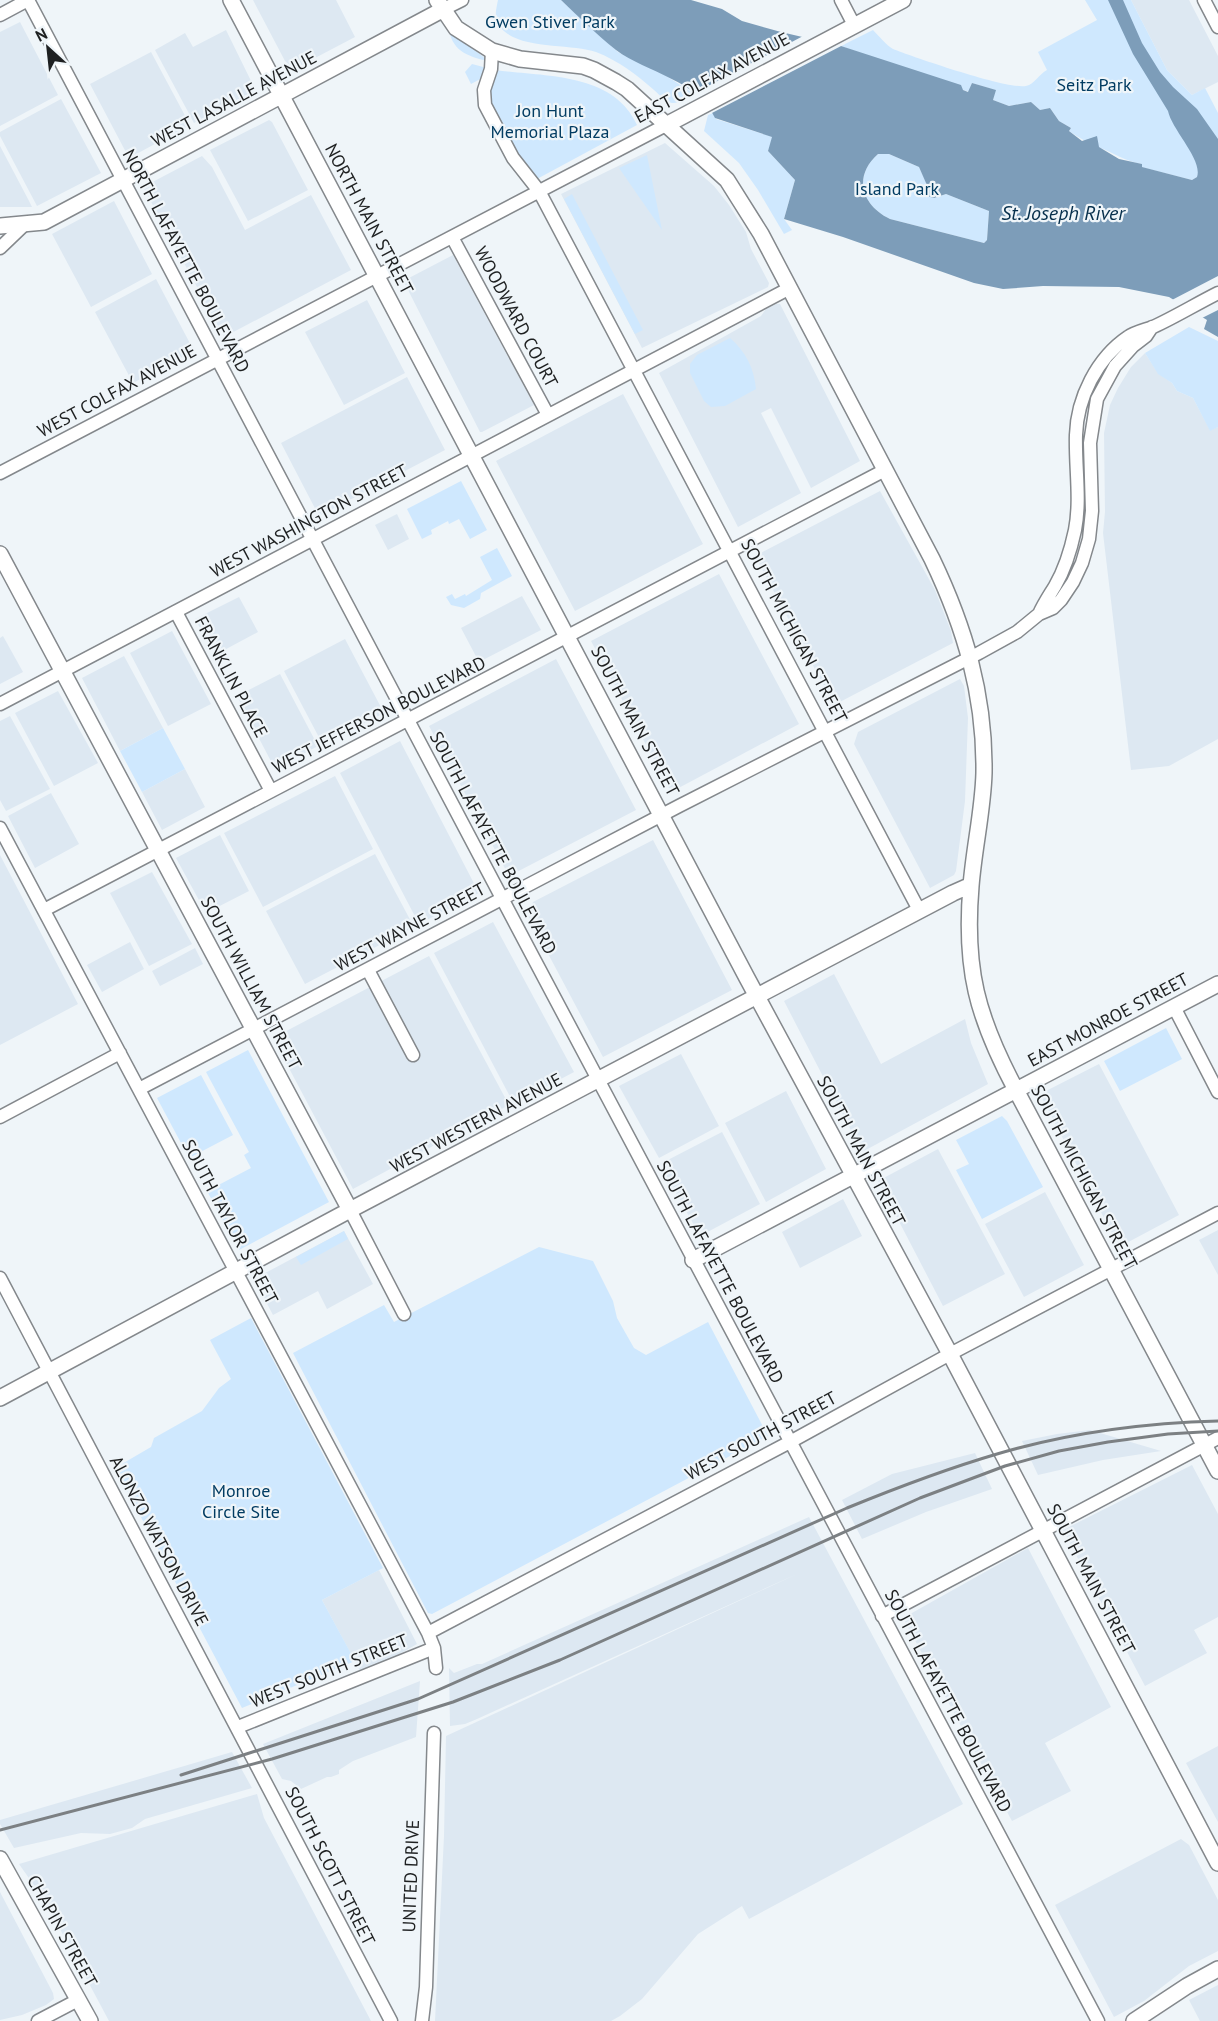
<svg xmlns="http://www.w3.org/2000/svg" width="1218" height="2021" viewBox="0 0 1218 2021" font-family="'PT Sans',sans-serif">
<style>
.built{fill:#dde8f2}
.green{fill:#cfe8fe}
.water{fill:#7d9db9;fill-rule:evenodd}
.pier{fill:#eff5f9}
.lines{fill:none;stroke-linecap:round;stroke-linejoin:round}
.minor-casing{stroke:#84888c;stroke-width:15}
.major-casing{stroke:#84888c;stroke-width:18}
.minor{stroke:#fff;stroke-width:12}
.major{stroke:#fff;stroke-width:15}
.rail{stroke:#7c8083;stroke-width:3}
.labels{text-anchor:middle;stroke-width:4.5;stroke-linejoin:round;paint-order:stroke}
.park-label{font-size:18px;fill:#023c62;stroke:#eff5f9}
.street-label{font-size:18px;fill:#1e2021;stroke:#eff5f9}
.water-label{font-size:20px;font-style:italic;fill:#062f4c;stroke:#eff5f9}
</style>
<rect width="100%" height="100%" fill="#eff5f9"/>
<!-- built -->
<path class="built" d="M 253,0 L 336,0 L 355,37 L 294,69 L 285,61 Z
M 1131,0 L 1189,0 L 1218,56 L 1218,82 L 1192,95 L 1167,70 Z
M 20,22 L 58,95 L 0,126 L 0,32 Z
M 226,30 L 253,85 L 248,94 L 194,123 L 155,50 L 185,33 L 193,47 Z
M 151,52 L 190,125 L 129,158 L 90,84 Z
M 61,99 L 101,173 L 37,206 L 0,136 L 0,132 Z
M 269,120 L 272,122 L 308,190 L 248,221 L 210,150 Z
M 665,143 L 714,186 L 729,205 L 746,232 L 751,249 L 769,283 L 768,287 L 642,348 L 561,194 Z
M 0,146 L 28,199 L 32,207 L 0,207 Z
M 202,156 L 212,167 L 245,230 L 311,195 L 351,270 L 224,337 L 143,187 Z
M 114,201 L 152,274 L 91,307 L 52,234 Z
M 453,255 L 534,405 L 482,432 L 480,432 L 405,284 L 407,279 Z
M 156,279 L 194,351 L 133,383 L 95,312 Z
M 367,300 L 405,373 L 344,405 L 305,332 Z
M 776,304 L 780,304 L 860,461 L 811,488 L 771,408 L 761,413 L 801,493 L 738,527 L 659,373 L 761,316 L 766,309 Z
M 1145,353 L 1158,373 L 1172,383 L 1177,391 L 1193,398 L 1210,430 L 1218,427 L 1218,739 L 1169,766 L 1131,770 L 1103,533 L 1105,512 L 1104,433 L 1110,405 L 1118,388 L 1131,367 Z
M 407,377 L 445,450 L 319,516 L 281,443 Z
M 623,394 L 703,544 L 575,611 L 496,461 Z
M 880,491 L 935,590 L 951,631 L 953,643 L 834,705 L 755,556 Z
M 397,514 L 409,539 L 388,550 L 375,525 Z
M 719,574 L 799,724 L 671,792 L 591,641 Z
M 522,596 L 541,630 L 479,662 L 461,628 Z
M 239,597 L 258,632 L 215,655 L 195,619 Z
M 172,631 L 211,704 L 168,726 L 130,653 Z
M 3,636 L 23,672 L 0,684 L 0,638 Z
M 345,639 L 384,713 L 323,745 L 284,671 Z
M 124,656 L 163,728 L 120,751 L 82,678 Z
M 556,659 L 636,810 L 509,876 L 429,726 Z
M 280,674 L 318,746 L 275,769 L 237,696 Z
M 960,679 L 964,686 L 968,718 L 965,801 L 956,871 L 954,875 L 930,888 L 854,744 L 858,732 Z
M 58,691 L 98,763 L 54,786 L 15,713 Z
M 10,716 L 50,789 L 6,811 L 0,800 L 0,721 Z
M 400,741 L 479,893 L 419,924 L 340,773 Z
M 185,769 L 205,807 L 162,830 L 142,792 Z
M 335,776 L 373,849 L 263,907 L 224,833 Z
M 51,793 L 79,844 L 35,868 L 8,816 Z
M 220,835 L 249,891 L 206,913 L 176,858 Z
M 653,840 L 732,990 L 603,1057 L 528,916 L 533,902 Z
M 375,854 L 414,927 L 305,984 L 266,911 Z
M 0,855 L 78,1004 L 0,1045 Z
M 152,872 L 192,944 L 149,966 L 110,893 Z
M 493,922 L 574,1072 L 514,1104 L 434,953 Z
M 130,942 L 144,969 L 102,992 L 87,965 Z
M 195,948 L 203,964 L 160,986 L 152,971 Z
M 429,956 L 509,1105 L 353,1189 L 273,1038 Z
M 834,974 L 881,1064 L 965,1019 L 971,1043 L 988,1084 L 862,1152 L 784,1001 Z
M 681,1054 L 719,1126 L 659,1158 L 619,1086 Z
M 1099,1064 L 1179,1215 L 1119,1247 L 1040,1094 Z
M 786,1091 L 826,1169 L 766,1202 L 725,1123 Z
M 722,1132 L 760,1204 L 700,1236 L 660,1164 Z
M 938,1149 L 1005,1274 L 943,1306 L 878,1181 Z
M 1045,1192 L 1084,1265 L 1024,1297 L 985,1224 Z
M 843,1199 L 862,1236 L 800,1268 L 782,1232 Z
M 1218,1230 L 1218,1275 L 1199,1240 Z
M 344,1231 L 373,1284 L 327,1309 L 318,1291 L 273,1315 L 254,1279 Z
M 1090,1430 L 1161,1451 L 1103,1460 L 1038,1475 L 1022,1441 L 1057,1434 Z
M 975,1453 L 992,1489 L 926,1512 L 862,1539 L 842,1500 L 892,1474 Z
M 1192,1465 L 1218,1514 L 1218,1617 L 1194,1630 L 1207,1653 L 1145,1686 L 1063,1530 Z
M 809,1517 L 963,1804 L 749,1919 L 742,1906 L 698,1934 L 642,1999 L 620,2016 L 611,2021 L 435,2021 L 444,1836 L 446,1736 L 797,1574 L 477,1719 L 465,1724 L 450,1726 L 449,1668 L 454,1673 L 477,1664 L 482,1664 Z
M 1028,1548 L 1111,1707 L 1045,1743 L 1071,1791 L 1012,1821 L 903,1618 Z
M 379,1570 L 417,1644 L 389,1660 L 360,1671 L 322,1600 Z
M 420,1681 L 416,1737 L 353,1761 L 339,1770 L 339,1774 L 331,1777 L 327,1777 L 301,1789 L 291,1781 L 282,1779 L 263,1744 Z
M 1218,1746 L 1218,1822 L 1186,1763 Z
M 232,1752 L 252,1788 L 145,1819 L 132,1828 L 110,1834 L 81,1833 L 14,1848 L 0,1824 L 0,1820 Z
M 257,1794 L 264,1818 L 371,2021 L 109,2021 L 45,1901 L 19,1864 Z
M 1181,1839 L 1189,1845 L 1218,1900 L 1218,1951 L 1189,1966 L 1144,2001 L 1114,2017 L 1055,1905 Z
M 0,1892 L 53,1993 L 54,1999 L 46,2005 L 22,2015 L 0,2020 Z
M 1218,1985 L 1218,2021 L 1200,2021 L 1189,2000 Z"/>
<!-- green -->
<path class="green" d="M 498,0 L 561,0 L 618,52 L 665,75 L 694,94 C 688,97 680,103 673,103 C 666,103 660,95 654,90 C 637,75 619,61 596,52 C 569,42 505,52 496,18 C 495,13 497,5 498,0 Z
M 1085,0 L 1131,0 L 1167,70 L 1192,95 L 1205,88 L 1218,113 L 1218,180 L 1197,177 L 1192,180 L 1141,167 L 1142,164 C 1125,161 1114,153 1098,147 C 1087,142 1079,138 1069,131 L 1071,128 L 1059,121 L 1050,108 L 1040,110 L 1031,102 L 1009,106 L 993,100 L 995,90 L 972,83 L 969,92 L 841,46 L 873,30 C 879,36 886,45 893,49 C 913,57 1009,90 1026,86 C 1035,84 1039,74 1047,70 L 1038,52 L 1097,20 Z
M 449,31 C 457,39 483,54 487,61 C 468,56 454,52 449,31 Z
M 472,64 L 487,68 L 484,77 L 471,84 L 465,72 Z
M 495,70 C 544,77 613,72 637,125 L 537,179 C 526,169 492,116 489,102 C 487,90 489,81 495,70 Z
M 713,113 L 716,119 L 773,137 L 768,151 L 795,180 L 784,219 L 792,230 L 784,234 L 758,190 L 739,163 L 704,131 L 708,115 Z
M 878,154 L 889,154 L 919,167 L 934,198 L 946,194 L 989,211 L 987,240 L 984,243 L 890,219 C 861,205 853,176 878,154 Z
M 647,155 L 662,230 L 619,168 Z
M 572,194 L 643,330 L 635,334 L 564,199 Z
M 1189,327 L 1218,341 L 1218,427 L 1210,431 L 1193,398 L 1177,391 L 1172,383 L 1158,374 L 1145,353 Z
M 730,338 C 746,352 754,368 756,389 L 725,406 L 711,407 L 704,401 L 690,373 L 690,364 L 697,355 Z
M 461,481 L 487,530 L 470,539 L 459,519 L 449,524 L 448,521 L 431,530 L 432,534 L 422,539 L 407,509 Z
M 497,548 L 512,576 L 481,593 L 480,599 L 464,608 L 451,605 L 446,597 L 452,594 L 455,599 L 465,594 L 466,596 L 492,580 L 480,557 Z
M 163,728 L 185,769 L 142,792 L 120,751 Z
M 1166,1028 L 1182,1059 L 1120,1091 L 1104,1061 Z
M 248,1050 L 329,1202 L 239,1250 L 207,1191 L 251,1168 L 244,1155 L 249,1152 L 206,1072 Z
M 201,1075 L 233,1135 L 189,1158 L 157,1098 Z
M 1002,1116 L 1007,1121 L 1043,1187 L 982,1219 L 956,1170 L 969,1164 L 956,1140 Z
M 344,1231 L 348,1239 L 301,1265 L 296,1257 Z
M 539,1247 L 593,1261 L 613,1301 L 617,1318 L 634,1348 L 646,1355 L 708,1322 L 768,1436 L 432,1614 L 428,1613 L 293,1353 L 384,1305 L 394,1322 Z
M 251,1318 L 383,1568 L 322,1600 L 355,1661 L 242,1708 L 115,1468 L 151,1447 L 154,1438 L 202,1411 L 219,1388 L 231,1379 L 210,1340 Z"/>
<!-- water -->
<path class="water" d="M 561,0 L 691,0 L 722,9 L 742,21 L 781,32 L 841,46 L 961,85 L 963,90 L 968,92 L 972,83 L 996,90 L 993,100 L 1009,106 L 1031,102 L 1040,110 L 1050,108 L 1059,121 L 1071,128 L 1069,131 L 1082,141 L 1097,136 L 1099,147 L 1119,159 L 1142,164 L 1142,167 L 1192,180 L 1197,177 C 1203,160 1172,130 1168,111 L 1133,54 L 1108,0 L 1123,0 L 1142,43 L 1160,72 L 1173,87 L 1197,109 L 1218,139 L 1218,337 L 1204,329 L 1207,320 L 1169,297 L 1119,287 L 1043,286 L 1003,289 L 974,283 L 843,237 L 784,219 L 795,180 L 768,151 L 772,137 L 715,118 C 698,80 647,73 616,50 C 597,35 579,17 561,0 ZM 878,154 L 889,154 L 919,167 L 926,183 L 927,196 L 934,198 L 946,194 L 989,211 L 987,240 L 984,243 L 890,219 C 861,205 853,176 878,154 Z"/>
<!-- pier -->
<path class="pier" d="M 805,35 L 845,44 L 710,114 L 691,95 Z
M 1218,276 L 1218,310 L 1200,319 L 1170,301 Z"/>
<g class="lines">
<!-- minor casing -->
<g class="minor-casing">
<path id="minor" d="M 28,0 L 533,957 L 1098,2021
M 841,0 L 854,25
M 1204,0 L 1218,27
M 442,10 L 462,0
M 0,15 L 28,0
M 492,51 L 491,69 L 484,90 L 485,105 L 513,158 L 539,191 L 919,910
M 452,237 L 548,415
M 0,248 L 24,225
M 0,473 L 666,125
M 176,612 L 271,791
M 1039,614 C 1044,603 1049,596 1055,586 C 1065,569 1071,549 1075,530 C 1081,499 1075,467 1076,435 C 1077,398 1097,358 1128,337 C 1135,332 1145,330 1153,327 C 1175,317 1196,304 1218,293
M 0,704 L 790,288
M 0,828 L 428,1633 L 434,1648 L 436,1668
M 44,910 L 885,470
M 368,970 L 413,1055
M 1174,1007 L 1218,1092
M 139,1089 L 679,806 L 979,653 L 1017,632 L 1039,614 L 1053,608 L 1061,600 L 1073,582 L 1082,563 L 1089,539 L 1092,511 L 1090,443 L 1097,399 L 1115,366 L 1133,346 L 1146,336 L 1152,327
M 0,1117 L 120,1053
M 350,1210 L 404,1314
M 0,1278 L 391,2021
M 882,1616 L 1218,1438
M 428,1633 L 790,1442 L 950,1354 L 1218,1213
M 238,1727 L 434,1648
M 38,2021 L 78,2000
M 422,2021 L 426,1987 L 434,1733"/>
</g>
<!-- major casing -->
<g class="major-casing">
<path id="major" d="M 231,0 L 747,978 L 950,1354 L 1218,1863
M 437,0 L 456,28 L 492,51 L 520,59 L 583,66 L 594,70 L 616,82 L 627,89 L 727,180 L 761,234 L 932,559 C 965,628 985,695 984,773 C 983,810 974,848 971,886 C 964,969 977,1017 1016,1090 L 1218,1471
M 666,125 L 903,0
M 0,226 L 44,222 L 442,10
M 0,554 L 350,1210
M 693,1260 L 1218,984
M 0,1398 L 350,1210 L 953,893 L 971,885
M 0,1859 L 90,2021
M 1134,2021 L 1187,1986 L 1218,1969"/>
</g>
<!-- minor -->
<use href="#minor" class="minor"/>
<!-- major -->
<use href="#major" class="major"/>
<!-- rail -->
<path class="rail" d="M 181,1775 L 418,1699 L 847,1508 C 896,1488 946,1469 997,1454 C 1068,1433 1144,1423 1218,1421
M 0,1830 L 272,1759 L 453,1702 L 560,1660 L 920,1498 L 1005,1466 L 1059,1451 L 1108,1442 L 1168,1434 L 1218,1431"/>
</g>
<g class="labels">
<!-- park labels -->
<g class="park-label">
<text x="550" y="28">Gwen Stiver Park</text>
<text x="1094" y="91">Seitz Park</text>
<text x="550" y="117">Jon Hunt<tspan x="550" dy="21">Memorial Plaza</tspan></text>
<text x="897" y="195">Island Park</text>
<text x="241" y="1497">Monroe<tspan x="241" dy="21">Circle Site</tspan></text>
</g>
<!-- street labels -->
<g class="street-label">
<text transform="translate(712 78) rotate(-28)" y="6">EAST COLFAX AVENUE</text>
<text transform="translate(234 99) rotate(-28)" y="6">WEST LASALLE AVENUE</text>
<text transform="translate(369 219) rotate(62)" y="6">NORTH MAIN STREET</text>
<text transform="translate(186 261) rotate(62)" y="6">NORTH LAFAYETTE BOULEVARD</text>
<text transform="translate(516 317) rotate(62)" y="6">WOODWARD COURT</text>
<text transform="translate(117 391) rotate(-28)" y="6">WEST COLFAX AVENUE</text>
<text transform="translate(309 521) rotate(-28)" y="6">WEST WASHINGTON STREET</text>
<text transform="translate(794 631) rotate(62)" y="6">SOUTH MICHIGAN STREET</text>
<text transform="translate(231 677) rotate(62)" y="6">FRANKLIN PLACE</text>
<text transform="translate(379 715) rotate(-27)" y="6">WEST JEFFERSON BOULEVARD</text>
<text transform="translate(635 721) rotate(62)" y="6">SOUTH MAIN STREET</text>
<text transform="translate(493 843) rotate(62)" y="6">SOUTH LAFAYETTE BOULEVARD</text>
<text transform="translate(410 927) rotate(-28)" y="6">WEST WAYNE STREET</text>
<text transform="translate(251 983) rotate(62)" y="6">SOUTH WILLIAM STREET</text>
<text transform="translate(1108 1020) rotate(-28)" y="6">EAST MONROE STREET</text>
<text transform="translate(476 1123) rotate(-28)" y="6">WEST WESTERN AVENUE</text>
<text transform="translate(861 1151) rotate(62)" y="6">SOUTH MAIN STREET</text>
<text transform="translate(1084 1177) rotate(62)" y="6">SOUTH MICHIGAN STREET</text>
<text transform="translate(230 1222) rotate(62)" y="6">SOUTH TAYLOR STREET</text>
<text transform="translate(720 1272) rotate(62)" y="6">SOUTH LAFAYETTE BOULEVARD</text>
<text transform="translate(761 1436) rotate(-28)" y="6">WEST SOUTH STREET</text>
<text transform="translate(159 1541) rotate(62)" y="6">ALONZO WATSON DRIVE</text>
<text transform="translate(1091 1579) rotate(62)" y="6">SOUTH MAIN STREET</text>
<text transform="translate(329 1671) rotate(-22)" y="6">WEST SOUTH STREET</text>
<text transform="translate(948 1701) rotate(62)" y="6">SOUTH LAFAYETTE BOULEVARD</text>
<text transform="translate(330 1866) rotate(63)" y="6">SOUTH SCOTT STREET</text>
<text transform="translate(411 1876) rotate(-88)" y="6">UNITED DRIVE</text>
<text transform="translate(62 1931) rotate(61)" y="6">CHAPIN STREET</text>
</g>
<!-- water labels -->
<g class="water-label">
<text x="1063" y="220">St. Joseph River</text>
</g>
</g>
<!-- north arrow -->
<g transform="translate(48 48) rotate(333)" stroke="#eff5f9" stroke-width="4.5" paint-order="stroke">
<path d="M0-4.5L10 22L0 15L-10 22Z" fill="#1e2021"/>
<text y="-9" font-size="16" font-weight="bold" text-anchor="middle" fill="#1e2021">N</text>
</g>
</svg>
